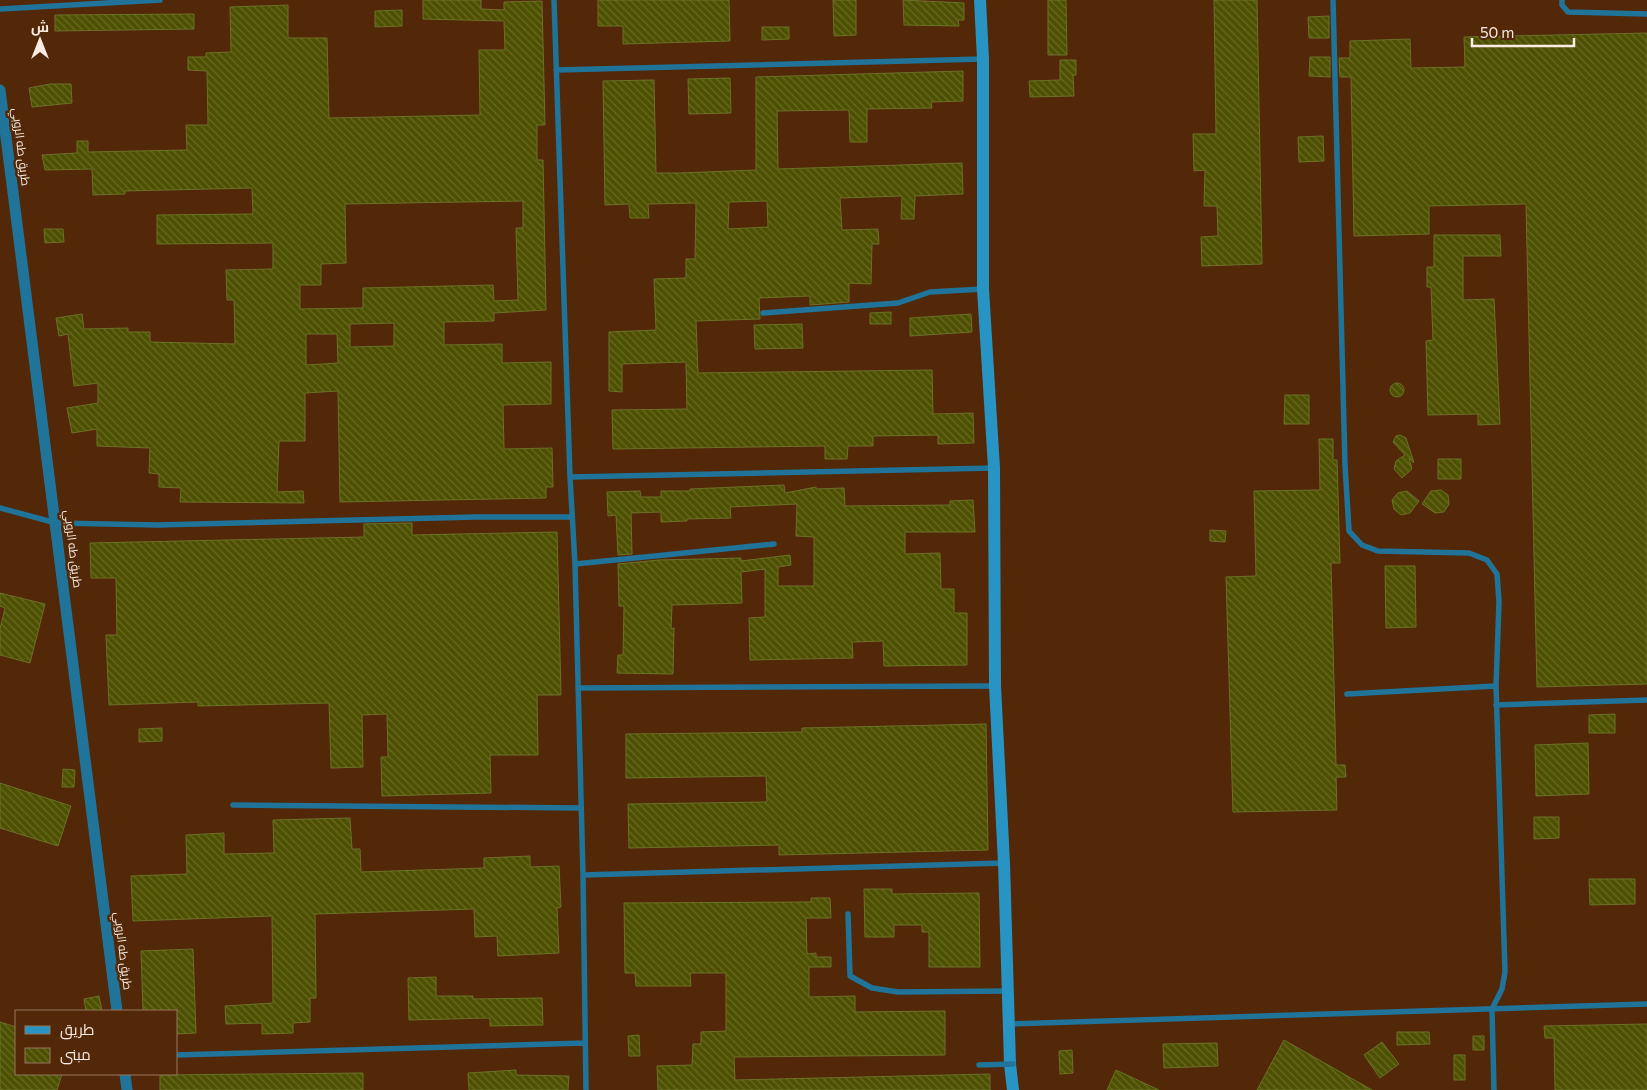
<svg xmlns="http://www.w3.org/2000/svg" width="1647" height="1090" viewBox="0 0 1647 1090" font-family="Commissioner,Cairo,sans-serif">
<style>
.building{fill:url(#building-back-hatch);stroke:#6c7029;fill-rule:evenodd}
.lines{fill:none;stroke-linecap:round;stroke-linejoin:round}
.lane{stroke:#207499;stroke-width:5.5}
.street{stroke:#207499;stroke-width:11}
.secondary{stroke:#2894c3;stroke-width:12}
.lane-bridge{stroke:#207499;stroke-width:5.5}
.labels{text-anchor:middle;stroke-width:5;stroke-linejoin:round;paint-order:stroke}
.street-label{font-size:12px;fill:#fbede5;stroke:#522808}
</style>
<defs>
<pattern id="building-back-hatch" width="6" height="6" patternUnits="userSpaceOnUse" patternTransform="scale(1.25)"><rect width="6" height="6" fill="#4d5000"/><path d="M-1 5l2 2M0 0l6 6M5-1l2 2" fill="none" stroke="#686a25"/></pattern>
</defs>
<rect width="100%" height="100%" fill="#522808"/>
<!-- building -->
<path class="building" d="M 423,0 L 481,0 L 481,9 L 504,10 L 504,2 L 542,1 L 545,125 L 537,125 L 537,160 L 543,160 L 546,310 L 494,313 L 494,321 L 444,322 L 444,345 L 502,344 L 502,363 L 551,362 L 551,404 L 503,405 L 504,449 L 552,448 L 553,487 L 546,487 L 546,498 L 340,502 L 338,391 L 305,393 L 305,441 L 279,441 L 277,492 L 303,491 L 304,503 L 180,502 L 181,488 L 159,487 L 159,474 L 149,473 L 150,448 L 97,446 L 97,429 L 72,433 L 67,408 L 98,403 L 98,383 L 74,386 L 68,334 L 59,336 L 56,318 L 82,314 L 84,329 L 128,328 L 128,332 L 150,332 L 150,342 L 235,344 L 234,300 L 227,300 L 226,270 L 273,269 L 273,243 L 157,244 L 157,215 L 253,214 L 252,188 L 125,191 L 125,194 L 93,195 L 92,169 L 45,170 L 42,155 L 77,153 L 77,141 L 88,141 L 88,152 L 187,150 L 186,125 L 208,125 L 207,71 L 188,70 L 188,57 L 206,57 L 206,53 L 231,52 L 230,7 L 288,5 L 288,38 L 327,38 L 329,118 L 480,115 L 479,50 L 505,50 L 504,21 L 423,19 ZM 523,201 L 523,228 L 516,228 L 518,300 L 494,301 L 493,285 L 363,288 L 363,308 L 300,309 L 300,285 L 321,285 L 321,264 L 346,263 L 345,204 ZM 394,323 L 394,346 L 350,347 L 350,324 ZM 306,334 L 337,334 L 338,363 L 306,365 Z
M 598,0 L 729,0 L 730,41 L 623,44 L 623,26 L 598,26 Z
M 833,0 L 856,0 L 856,35 L 834,36 Z
M 903,0 L 964,3 L 964,20 L 958,20 L 959,26 L 904,25 Z
M 1048,0 L 1066,0 L 1067,55 L 1048,55 Z
M 1214,0 L 1257,0 L 1262,264 L 1202,266 L 1201,237 L 1218,236 L 1217,206 L 1204,206 L 1205,170 L 1194,171 L 1193,134 L 1216,134 Z
M 402,10 L 402,26 L 375,27 L 375,11 Z
M 194,14 L 194,29 L 55,31 L 55,15 Z
M 1329,16 L 1329,38 L 1309,38 L 1308,17 Z
M 762,27 L 789,27 L 789,39 L 762,40 Z
M 1647,33 L 1647,684 L 1537,687 L 1526,204 L 1429,206 L 1429,234 L 1354,236 L 1351,77 L 1340,77 L 1339,58 L 1350,58 L 1350,41 L 1410,39 L 1411,68 L 1465,67 L 1464,37 Z
M 1310,57 L 1330,57 L 1330,77 L 1309,76 Z
M 1060,60 L 1076,60 L 1076,75 L 1073,75 L 1074,96 L 1030,97 L 1029,81 L 1060,80 Z
M 963,71 L 963,101 L 931,102 L 932,108 L 867,109 L 867,142 L 850,142 L 849,110 L 777,111 L 778,169 L 962,163 L 963,194 L 915,196 L 914,219 L 901,219 L 902,196 L 840,198 L 842,230 L 878,229 L 879,244 L 872,244 L 871,284 L 849,283 L 849,302 L 810,305 L 810,296 L 759,298 L 760,319 L 696,321 L 698,373 L 932,370 L 933,414 L 973,413 L 974,443 L 938,444 L 938,435 L 873,436 L 873,446 L 848,446 L 847,459 L 825,459 L 825,446 L 613,449 L 612,410 L 687,409 L 686,362 L 622,364 L 622,392 L 609,391 L 609,332 L 656,330 L 654,279 L 686,278 L 686,259 L 695,259 L 696,203 L 648,204 L 649,218 L 630,218 L 629,204 L 605,205 L 603,81 L 654,80 L 656,173 L 680,173 L 756,170 L 756,77 ZM 767,201 L 768,227 L 728,229 L 729,202 Z
M 730,78 L 731,113 L 689,114 L 688,79 Z
M 50,84 L 71,84 L 72,103 L 32,107 L 29,88 Z
M 1323,136 L 1324,161 L 1299,162 L 1298,137 Z
M 44,229 L 63,229 L 64,242 L 45,243 Z
M 1434,235 L 1500,235 L 1501,256 L 1463,256 L 1463,300 L 1494,299 L 1500,424 L 1478,425 L 1478,414 L 1428,415 L 1426,341 L 1433,340 L 1431,287 L 1427,287 L 1427,267 L 1434,267 Z
M 891,312 L 891,324 L 870,324 L 870,313 Z
M 971,314 L 972,332 L 910,336 L 910,318 Z
M 802,324 L 803,348 L 755,349 L 754,325 Z
M1390 390a7 7 0 1 1 14 0a7 7 0 1 1-14 0Z
M 1285,395 L 1309,395 L 1309,424 L 1284,424 Z
M 1400,435 L 1406,438 L 1414,463 L 1409,458 L 1412,469 L 1402,478 L 1394,469 L 1396,461 L 1405,455 L 1393,442 L 1396,436 Z
M 1319,439 L 1333,439 L 1333,460 L 1337,460 L 1340,563 L 1331,563 L 1336,765 L 1345,765 L 1346,777 L 1336,777 L 1337,810 L 1233,812 L 1226,577 L 1256,576 L 1254,491 L 1320,490 Z
M 1438,459 L 1461,459 L 1461,479 L 1438,479 Z
M 784,485 L 785,493 L 816,487 L 816,489 L 844,488 L 845,506 L 950,505 L 950,501 L 973,500 L 975,532 L 905,532 L 905,554 L 940,553 L 941,589 L 954,589 L 954,613 L 967,613 L 967,665 L 884,666 L 883,641 L 852,642 L 853,658 L 750,660 L 749,618 L 765,617 L 765,569 L 741,572 L 742,603 L 672,605 L 671,629 L 674,628 L 673,674 L 617,673 L 618,655 L 623,655 L 624,606 L 619,606 L 618,564 L 659,560 L 741,558 L 741,561 L 790,555 L 791,565 L 778,567 L 778,586 L 814,586 L 814,537 L 796,536 L 797,504 L 730,507 L 731,518 L 687,519 L 687,521 L 661,522 L 661,512 L 631,513 L 632,554 L 618,555 L 616,515 L 608,516 L 607,492 L 640,491 L 641,497 L 661,497 L 661,491 L 690,491 L 690,489 Z
M 1441,490 L 1448,495 L 1449,504 L 1444,512 L 1435,513 L 1422,504 L 1431,491 Z
M 1407,491 L 1419,501 L 1410,513 L 1401,515 L 1394,509 L 1392,500 L 1398,493 Z
M 412,523 L 412,535 L 557,532 L 561,695 L 537,695 L 538,755 L 490,755 L 491,793 L 382,796 L 381,757 L 388,757 L 387,714 L 362,715 L 363,767 L 331,768 L 329,703 L 198,706 L 198,702 L 109,705 L 106,635 L 117,635 L 116,578 L 91,578 L 90,543 L 364,537 L 364,524 Z
M 1210,530 L 1226,531 L 1225,542 L 1210,541 Z
M 1385,566 L 1415,566 L 1416,627 L 1386,628 Z
M 0,593 L 45,604 L 30,663 L 0,655 L 0,629 L 5,608 L 0,606 Z
M 1615,714 L 1615,733 L 1589,733 L 1589,715 Z
M 986,724 L 988,850 L 779,855 L 779,845 L 629,848 L 628,804 L 767,802 L 766,776 L 626,778 L 626,734 L 802,732 L 802,728 Z
M 162,728 L 162,741 L 139,742 L 139,729 Z
M 1588,743 L 1589,794 L 1536,796 L 1535,745 Z
M 63,769 L 75,770 L 74,787 L 62,787 Z
M 0,783 L 71,806 L 58,846 L 0,828 Z
M 1534,817 L 1559,817 L 1559,838 L 1534,839 Z
M 350,818 L 352,849 L 360,849 L 361,872 L 484,868 L 484,858 L 530,856 L 530,867 L 559,866 L 561,907 L 557,908 L 559,953 L 498,956 L 497,936 L 475,937 L 474,909 L 315,914 L 316,998 L 310,998 L 310,1022 L 293,1023 L 293,1033 L 262,1034 L 262,1023 L 226,1024 L 225,1006 L 273,1003 L 272,916 L 133,921 L 131,876 L 187,874 L 186,835 L 224,833 L 224,854 L 274,853 L 273,820 Z
M 1589,879 L 1635,879 L 1635,904 L 1590,905 Z
M 864,889 L 892,889 L 892,894 L 979,893 L 980,967 L 929,967 L 929,932 L 922,932 L 922,925 L 894,925 L 894,937 L 865,937 Z
M 811,898 L 830,898 L 831,918 L 806,918 L 807,954 L 816,953 L 816,957 L 831,957 L 831,967 L 809,967 L 809,997 L 855,996 L 855,1012 L 945,1011 L 945,1055 L 736,1057 L 734,1058 L 735,1080 L 990,1074 L 990,1090 L 658,1090 L 657,1066 L 692,1065 L 693,1044 L 701,1044 L 701,1032 L 726,1031 L 726,973 L 690,973 L 691,986 L 636,986 L 635,973 L 625,973 L 624,903 L 811,902 Z
M 193,949 L 196,1033 L 176,1034 L 176,1011 L 143,1011 L 141,951 Z
M 436,977 L 436,996 L 473,996 L 473,999 L 542,998 L 543,1025 L 490,1026 L 490,1018 L 409,1020 L 408,978 Z
M 99,996 L 102,1011 L 86,1011 L 84,999 Z
M 0,1022 L 16,1027 L 16,1074 L 62,1074 L 57,1090 L 0,1090 Z
M 1647,1024 L 1647,1090 L 1555,1090 L 1554,1038 L 1545,1038 L 1544,1026 Z
M 1397,1032 L 1429,1032 L 1430,1044 L 1397,1045 Z
M 639,1035 L 640,1056 L 629,1056 L 628,1036 Z
M 1473,1036 L 1484,1036 L 1484,1050 L 1473,1050 Z
M 1284,1040 L 1372,1090 L 1257,1090 Z
M 1382,1042 L 1399,1064 L 1380,1078 L 1364,1055 Z
M 1217,1043 L 1218,1066 L 1164,1068 L 1163,1044 Z
M 1072,1050 L 1073,1073 L 1060,1074 L 1059,1051 Z
M 1454,1055 L 1465,1055 L 1465,1080 L 1454,1080 Z
M 516,1070 L 516,1075 L 569,1076 L 568,1090 L 469,1090 L 468,1073 Z
M 1116,1070 L 1159,1090 L 1107,1090 Z
M 363,1073 L 363,1090 L 160,1090 L 160,1075 Z"/>
<g class="lines">
<!-- lane -->
<path class="lane" d="M 554,0 L 570,477 L 575,564 L 583,875 L 1004,863
M 1333,0 L 1345,465 L 1349,531 L 1362,545 L 1378,551 L 1469,553 L 1487,560 L 1497,574 L 1499,602 L 1496,686 L 1505,972 L 1502,989 L 1492,1009 L 1494,1090
M 1562,0 L 1562,5 L 1568,12 L 1647,14
M 0,9 L 160,0
M 556,70 L 983,59
M 763,313 L 898,303 L 930,292 L 983,289
M 570,477 L 994,468
M 0,508 L 56,523 L 158,525 L 476,517 L 572,517
M 575,564 L 774,544
M 578,688 L 995,686
M 1347,694 L 1496,686
M 1496,705 L 1647,700
M 233,805 L 581,808
M 583,875 L 586,1090
M 848,914 L 850,976 L 872,988 L 898,992 L 1007,991
M 1010,1024 L 1647,1004
M 176,1055 L 585,1043"/>
<!-- street -->
<path class="street" d="M 0,90 L 117,1011
M 125,1074 L 127,1090"/>
<!-- secondary -->
<path class="secondary" d="M 980,0 L 983,59 L 983,289 L 994,468 L 995,686 L 1004,863 L 1010,1064 L 1013,1090"/>
<!-- lane-bridge -->
<path class="lane-bridge" d="M 979,1065 L 1013,1064"/>
</g>
<g class="labels">
<!-- street labels -->
<g class="street-label">
<text transform="translate(21 147) rotate(83)" y="4">طريق طه الروبي</text>
<text transform="translate(73 549) rotate(83)" y="4">طريق طه الروبي</text>
<text transform="translate(123 951) rotate(83)" y="4">طريق طه الروبي</text>
</g>
</g>
<!-- legend -->
<rect x="15" y="1010" width="162" height="65" fill="#522808" stroke="#967760"/>
<rect x="25" y="1026" width="25" height="8" fill="#2894c3" stroke="#967760"/>
<text x="60" y="1035" font-size="15" fill="#fbede5">طريق</text>
<rect x="25" y="1048" width="25" height="15" fill="url(#building-back-hatch)" stroke="#967760"/>
<text x="60" y="1060" font-size="15" fill="#fbede5">مبنى</text>
<!-- north arrow -->
<g transform="translate(40 40)" stroke="#522808" stroke-width="4" paint-order="stroke">
<path d="M0-4L9 19L0 12L-9 19Z" fill="#fbede5"/>
<text y="-8" font-size="14" font-weight="bold" text-anchor="middle" fill="#fbede5">ش</text>
</g>
<!-- scale -->
<path d="M1472 38v8h102v-8" fill="none" stroke="#fbede5" stroke-width="2.5"/>
<text x="1480" y="38" font-size="15" fill="#fbede5" stroke="#522808" stroke-width="4" paint-order="stroke">50 m</text>
</svg>
